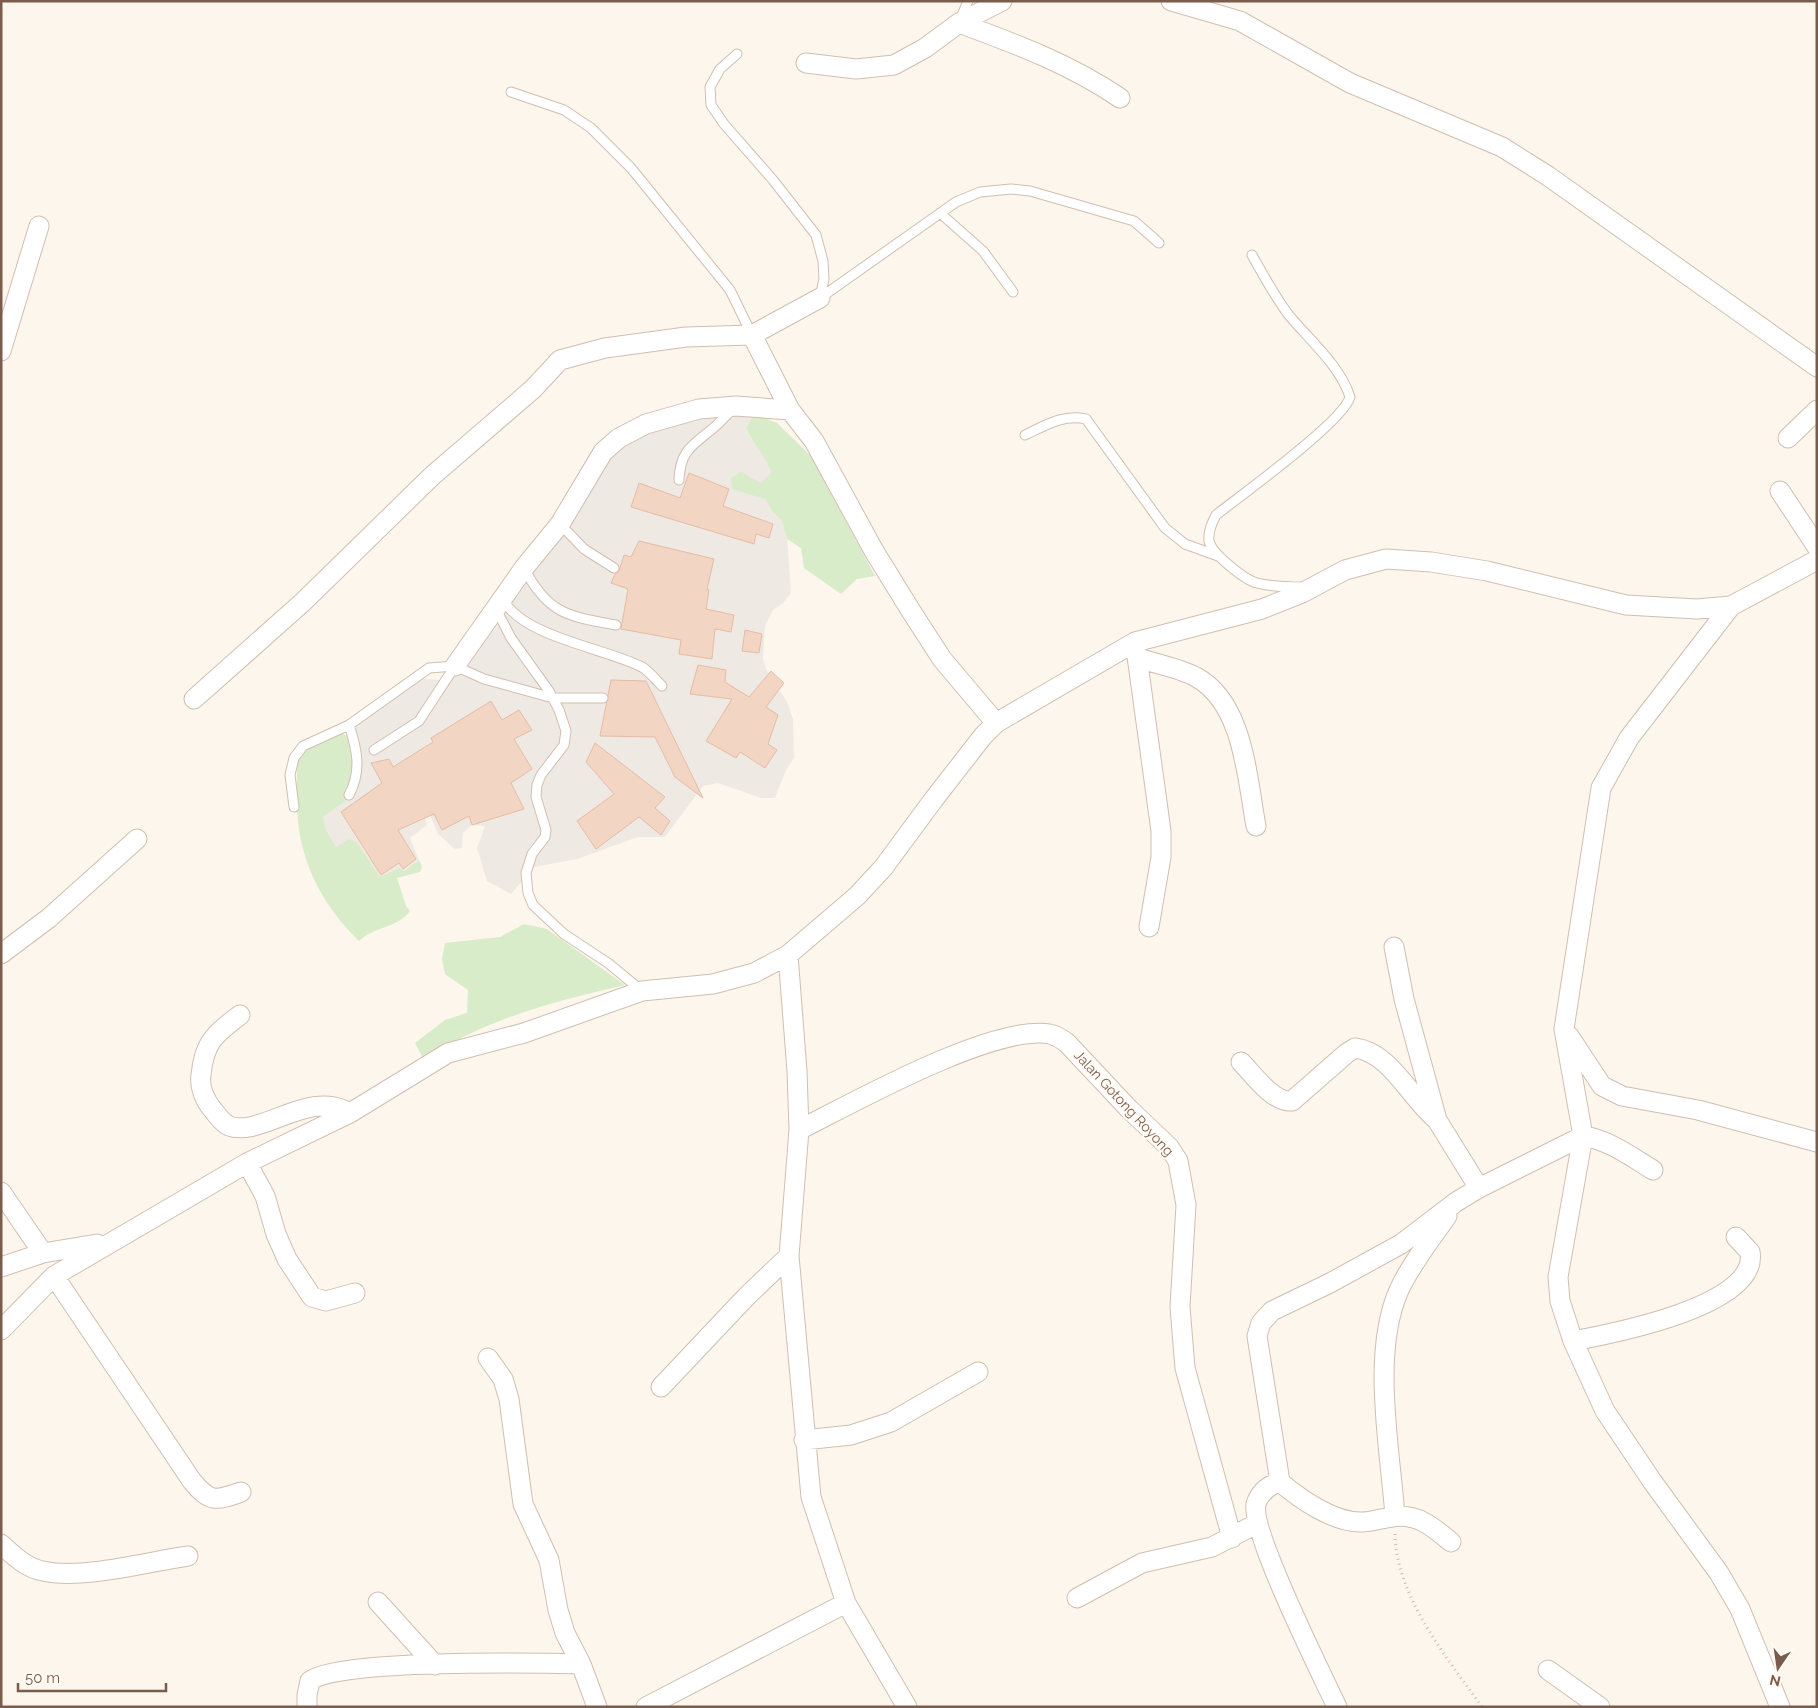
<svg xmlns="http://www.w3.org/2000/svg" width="1818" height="1708" viewBox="0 0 1818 1708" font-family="Raleway,sans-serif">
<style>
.industrial{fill:#efe9e4}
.green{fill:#d8ecc9}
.building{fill:#f3d5c3;stroke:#e6bba3}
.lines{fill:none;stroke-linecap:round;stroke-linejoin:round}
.lane-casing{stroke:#d1beb0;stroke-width:11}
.street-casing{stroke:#d1beb0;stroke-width:21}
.path{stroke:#d9b8a5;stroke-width:3;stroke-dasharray:1 4;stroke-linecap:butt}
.lane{stroke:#fff;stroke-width:9}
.street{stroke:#fff;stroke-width:19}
.labels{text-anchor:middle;stroke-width:4;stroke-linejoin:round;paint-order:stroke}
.street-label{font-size:14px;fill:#7a5c4d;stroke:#fffaf3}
</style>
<rect width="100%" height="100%" fill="#fdf6ec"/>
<!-- industrial -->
<path class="industrial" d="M 753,416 L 746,428 L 751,439 L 756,443 L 767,461 L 771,473 L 761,483 L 765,499 L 773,512 L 782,521 L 787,539 L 790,577 L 791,593 L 783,603 L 773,610 L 765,626 L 763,658 L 766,669 L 787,702 L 793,719 L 794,758 L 786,770 L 775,798 L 761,798 L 718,783 L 703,786 L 665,837 L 638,837 L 577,859 L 534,867 L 511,894 L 487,881 L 477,848 L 485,826 L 472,825 L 463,833 L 462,848 L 455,849 L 438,834 L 429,813 L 424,816 L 427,825 L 410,838 L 419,860 L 403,871 L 392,871 L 380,877 L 357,842 L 336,848 L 326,830 L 323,817 L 347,800 L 348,784 L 353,771 L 347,736 L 361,722 L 417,678 L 450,681 L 469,660 L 594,472 L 626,441 L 678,423 L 705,417 Z"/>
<!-- green -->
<path class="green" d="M 757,415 L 777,423 L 811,456 L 875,576 L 857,579 L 841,594 L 804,568 L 801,548 L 787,539 L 782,521 L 773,512 L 765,499 L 732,489 L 731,478 L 741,472 L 761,483 L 771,473 C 766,455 753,444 746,428 L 753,416 Z
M 341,733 L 347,736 L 354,771 L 348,784 L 347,800 L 323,817 L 326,830 L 336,847 L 349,839 L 357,842 L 380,877 L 399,868 L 404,871 L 419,860 L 422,866 L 420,872 L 397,878 L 406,906 L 410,911 C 398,928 375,926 359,941 C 316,899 294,849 297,788 C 297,777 296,763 301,754 C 308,742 329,738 341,733 Z
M 524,924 L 547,929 L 625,985 C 555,1001 485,1019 424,1060 L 415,1043 L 445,1020 L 467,1013 L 468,990 L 445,974 L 442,959 L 445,943 L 500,937 Z"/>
<!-- building -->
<path class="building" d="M 689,473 L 729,489 L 723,506 L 773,524 L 769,538 L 756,534 L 754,544 L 631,507 L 639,483 L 680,498 Z
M 639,541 L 714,559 L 707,589 L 709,590 L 706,609 L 734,615 L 731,632 L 715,629 L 712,659 L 679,654 L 681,640 L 621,629 L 628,589 L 611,583 L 615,574 L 619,571 L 624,555 L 631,557 Z
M 745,630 L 762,634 L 759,653 L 742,651 Z
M 698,665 L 726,670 L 725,682 L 749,697 L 771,671 L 784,683 L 766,707 L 778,715 L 768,744 L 777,750 L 765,768 L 740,752 L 736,758 L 706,741 L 732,699 L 690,694 Z
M 611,680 L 646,681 L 703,798 L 675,777 L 655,737 L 600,736 Z
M 491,701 L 502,720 L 519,710 L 532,730 L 514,739 L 532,769 L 511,783 L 524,809 L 472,825 L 469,816 L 442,830 L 434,814 L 398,830 L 416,859 L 403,869 L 399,863 L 381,875 L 341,812 L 382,783 L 371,763 L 389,759 L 393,767 L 433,742 L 431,738 Z
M 595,743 L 665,797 L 655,808 L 670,821 L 661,835 L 639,817 L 596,849 L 577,821 L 614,794 L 586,762 Z"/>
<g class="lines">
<!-- lane casing -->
<g class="lane-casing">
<path id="lane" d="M 960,20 L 968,1
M 737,54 L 720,69 L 710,87 L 711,105 L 724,124 L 773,180 L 816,235 L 823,261 L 824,279 L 820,298
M 511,92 L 564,110 L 591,128 L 631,168 L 730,290 L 752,335
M 940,213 L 983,251 L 1013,292
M 1252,255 C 1263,275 1274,295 1288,314 C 1308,339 1340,365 1350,397 C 1344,421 1240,496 1216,515 C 1212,523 1208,531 1209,541 C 1212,554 1245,580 1257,583 C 1273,587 1288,587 1304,587
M 820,298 L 956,202 L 980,192 L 1011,189 L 1030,191 L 1134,221 L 1159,243
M 1025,435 C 1046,425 1063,414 1086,419 L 1165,528 L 1185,544 L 1218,556
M 679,480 C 680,452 691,446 711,430 C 719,424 726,415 734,408
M 560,524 L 584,549 L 614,568
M 524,568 C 548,614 567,616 616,625
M 503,599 C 522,637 605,648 642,667 C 649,671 656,680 662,686
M 496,609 L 511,638 L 549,691 L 559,710 L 566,731 L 564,745 L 541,775 L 537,785 L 536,797 L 546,830 L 545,837 L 532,854 L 526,873 L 528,893 L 533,905 L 564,934 L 608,963 L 642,991
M 349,725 C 357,749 362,771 349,795
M 374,750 L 419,721 L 455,666
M 294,807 L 290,775 L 294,758 L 303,746 L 349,725 L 429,668 L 455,666 L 484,679 L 553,698 L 603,698"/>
</g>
<!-- street casing -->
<g class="street-casing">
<path id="street" d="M 1171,1 L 1240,21 L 1350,83 L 1502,147 L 1548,176 L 1817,367
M 959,23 C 1016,44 1070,64 1120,98
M 806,63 L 856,69 L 894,65 L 925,48 L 959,23 L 1002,1
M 820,298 L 752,335 L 790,410 L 814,441 L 874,551 L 911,611 L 942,659 L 996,723
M 1,351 L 39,226
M 1788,438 L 1817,410
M 1780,491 L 1817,547
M 1135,642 L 1161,831 L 1161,857 L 1149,927
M 1138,658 C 1156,664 1180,668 1196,677 C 1244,703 1247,779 1256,826
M 455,666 L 524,568 L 560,524 L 603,452 L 619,438 L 646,424 L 699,409 L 736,406 L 790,410
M 194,699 L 303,602 L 432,476 L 533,389 L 560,360 L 605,348 L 686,337 L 752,335
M 1394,947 L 1404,999 L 1437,1120 L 1479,1188
M 1,954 L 49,918 L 137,839
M 788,955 L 797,1071 L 799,1130 L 789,1256 L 811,1497 L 846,1603 L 907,1707
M 240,1015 C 215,1034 204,1042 201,1075 C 199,1087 205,1101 213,1110 C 218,1116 222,1123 229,1126 C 261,1138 309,1088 350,1113
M 1569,1036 L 1602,1086 L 1622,1096 L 1698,1110 L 1817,1142
M 1241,1062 C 1253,1074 1273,1103 1292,1101 L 1347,1053 L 1355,1048 C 1390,1052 1410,1098 1437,1120
M 799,1130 C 853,1103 993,1024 1050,1034 C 1057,1036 1062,1039 1067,1043 L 1129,1109 L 1169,1147 L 1178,1161 L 1186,1205 L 1180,1307 L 1185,1368 L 1232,1538
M 247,1163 L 265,1196 L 276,1234 L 287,1259 L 312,1297 L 326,1301 L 355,1293
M 1,1192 L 43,1253 L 97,1244
M 1,1267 L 43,1253
M 54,1276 L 192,1481 C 210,1503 216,1501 241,1492
M 1,1330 L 54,1276 L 247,1163 L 350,1113 L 448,1053 L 524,1033 L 642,991 L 713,984 L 754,973 L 788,955 L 857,896 L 883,868 L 934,799 L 983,736 L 996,723 L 1135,642 L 1262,609 L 1302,593 L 1345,570 L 1386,559 L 1431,562 L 1487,571 L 1626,605 L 1697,609 L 1731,606
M 1573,1341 C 1610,1334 1760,1306 1750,1252 L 1736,1237
M 488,1358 L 503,1379 L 509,1399 L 523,1504 L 549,1560 L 558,1610 L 565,1633 L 581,1664
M 661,1387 L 747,1296 L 789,1256
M 804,1440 L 851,1435 L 891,1422 L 978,1372
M 1280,1482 C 1269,1485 1260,1492 1256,1504 C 1250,1531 1322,1675 1337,1707
M 1395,1516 C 1390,1448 1371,1353 1399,1290 C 1411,1264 1431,1239 1447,1216
M 1451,1542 C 1433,1527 1417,1513 1393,1517 C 1382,1518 1372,1522 1362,1522 C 1334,1523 1300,1499 1280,1482 L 1257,1336 L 1261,1323 L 1272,1311 L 1330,1283 L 1401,1244 L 1456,1202 L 1479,1188 L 1583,1136 C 1609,1140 1630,1156 1653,1170
M 1,1544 C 13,1555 26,1568 43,1571 C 82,1580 147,1562 188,1556
M 1077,1598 L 1142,1563 L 1212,1547 L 1258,1523
M 378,1602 L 435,1665
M 1548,1670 L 1600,1707
M 307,1707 L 307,1695 L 310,1681 C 336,1659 537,1663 581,1664 L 597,1707
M 646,1707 L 846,1603
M 1780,1707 L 1740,1609 L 1719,1573 L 1652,1481 L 1605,1411 L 1573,1341 L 1560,1301 L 1558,1277 L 1583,1136 L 1564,1029 L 1601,788 L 1629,738 L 1731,606 L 1817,560"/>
</g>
<!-- path -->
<path class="path" d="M 1395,1534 C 1396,1596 1447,1658 1482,1707"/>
<!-- lane -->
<use href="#lane" class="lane"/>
<!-- street -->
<use href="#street" class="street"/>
</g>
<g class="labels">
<!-- street labels -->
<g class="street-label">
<text transform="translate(1124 1103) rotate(47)" y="5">Jalan Gotong Royong</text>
</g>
</g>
<!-- border -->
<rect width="1818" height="1708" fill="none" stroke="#7a5c4d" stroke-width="5"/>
<!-- north arrow -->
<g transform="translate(1778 1668) rotate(193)" stroke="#fffaf3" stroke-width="4" paint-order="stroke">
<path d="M0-4L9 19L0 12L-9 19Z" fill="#7a5c4d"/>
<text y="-8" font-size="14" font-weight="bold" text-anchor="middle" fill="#7a5c4d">N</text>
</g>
<!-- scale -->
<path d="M18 1683v8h148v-8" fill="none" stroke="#7a5c4d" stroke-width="2.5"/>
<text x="25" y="1683" font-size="15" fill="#7a5c4d" stroke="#fffaf3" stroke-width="4" paint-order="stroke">50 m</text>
</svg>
